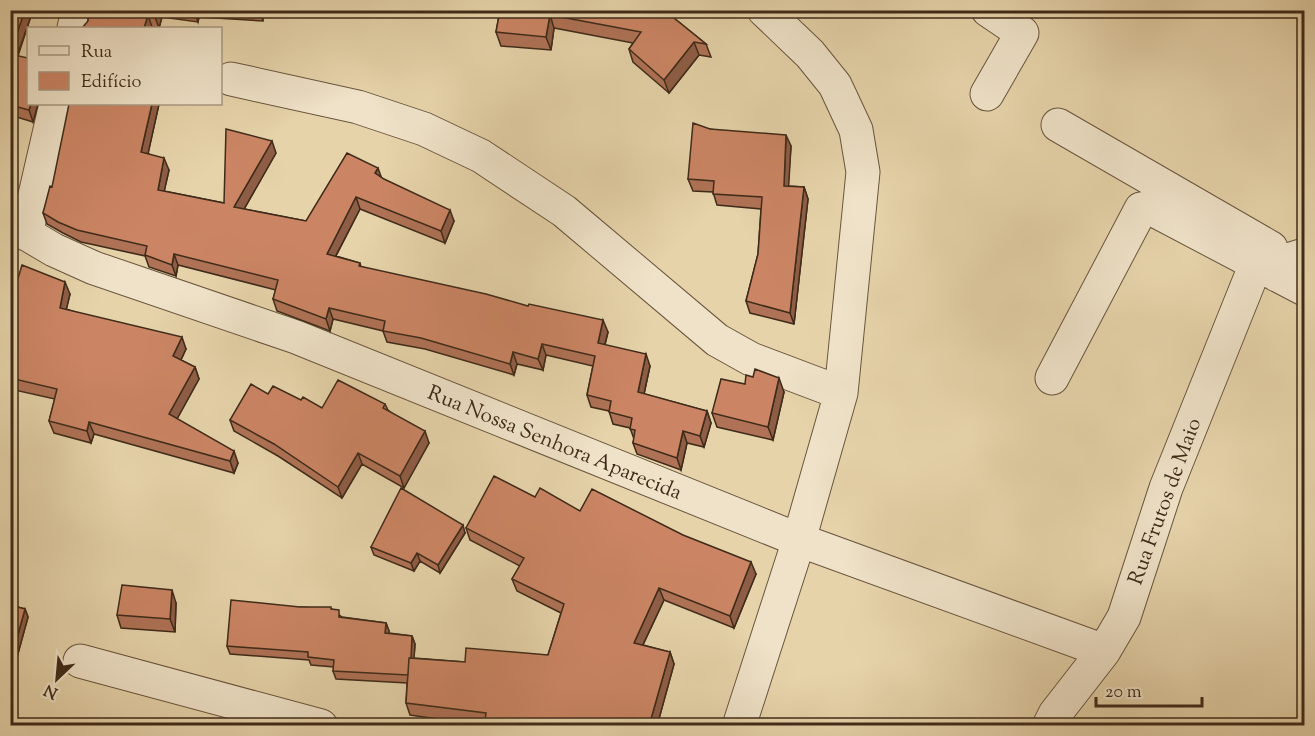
<svg xmlns="http://www.w3.org/2000/svg" width="1315" height="736" viewBox="0 0 1315 736" font-family="'Sorts Mill Goudy',serif">
<style>
.lines{fill:none;stroke-linecap:round;stroke-linejoin:round}
.street-casing{stroke:#69553d;stroke-width:35}
.street{stroke:#efe2c8;stroke-width:33}
.wall{fill:#af7256;stroke:#3f2b19;stroke-width:1.5}
.shaded-wall{fill:#8e5d46;stroke:#3f2b19;stroke-width:1.5}
.building{fill:#cb8564;stroke:#3f2b19;stroke-width:1.5}
.labels{text-anchor:middle;stroke-width:6;stroke-linejoin:round;paint-order:stroke}
.street-label{font-size:21px;fill:#3f2b19;stroke:#efe2c8}
</style>
<rect width="100%" height="100%" fill="#e6d3aa"/>
<filter id="stains"><feTurbulence type="fractalNoise" baseFrequency=".00333" numOctaves="4"/><feColorMatrix values="0 0 0 0 .2 0 0 0 0 .09 0 0 0 0 .02 0 0 0 .5 -.17"/></filter>
<radialGradient id="worn" r=".72"><stop offset=".6" stop-color="#630" stop-opacity="0"/><stop offset="1" stop-color="#630" stop-opacity=".3"/></radialGradient>
<g class="lines">
<!-- street casing -->
<g class="street-casing">
<path id="street" d="M 74,28 L 78,10
M 231,79 L 358,107 L 424,129 L 481,156 L 564,211 L 717,340 L 751,359 L 841,393
M 987,94 L 1022,33 L 988,10
M 1058,125 L 1271,248
M 10,224 L 54,250 L 94,268 L 296,337 L 799,540 L 1104,651
M 26,234 L 56,104
M 1277,275 L 1291,259 L 1304,255
M 1052,378 L 1141,209 L 1150,208 L 1304,289
M 80,661 L 321,726
M 739,726 L 799,540 L 841,393 L 863,172 L 856,130 L 835,85 L 810,54 L 764,10
M 1049,726 L 1055,714 L 1104,651 L 1124,617 L 1166,488 L 1256,264"/>
</g>
<!-- street -->
<use href="#street" class="street"/>
</g>
<!-- wall -->
<path class="wall" d="M 10,10 L 33,10 L 18,56 L 28,104 L 38,104 L 33,122 L 10,115 Z
M 89,10 L 262,10 L 263,21 L 199,17 L 198,22 L 162,17 L 159,28 L 152,27 L 88,21 Z
M 500,10 L 664,10 L 706,44 L 711,57 L 699,55 L 669,93 L 633,62 L 629,49 L 633,43 L 554,28 L 551,50 L 501,46 L 496,32 Z
M 159,104 L 148,153 L 169,170 L 164,191 L 224,203 L 276,153 L 244,209 L 306,221 L 381,178 L 454,221 L 445,243 L 360,209 L 336,256 L 360,263 L 361,267 L 608,332 L 605,345 L 650,366 L 644,394 L 707,411 L 711,423 L 704,447 L 687,443 L 681,470 L 637,454 L 633,443 L 634,439 L 630,428 L 613,424 L 609,411 L 591,407 L 587,395 L 593,366 L 546,355 L 543,370 L 517,364 L 514,375 L 425,349 L 387,342 L 383,331 L 333,319 L 330,331 L 277,311 L 273,299 L 276,290 L 178,265 L 176,276 L 149,267 L 145,256 L 81,242 L 63,233 L 47,224 L 43,213 L 52,187 Z
M 710,129 L 791,146 L 788,186 L 804,187 L 808,199 L 794,324 L 750,313 L 746,301 L 758,254 L 761,209 L 717,205 L 713,192 L 693,191 L 688,179 Z
M 10,284 L 70,294 L 66,309 L 186,349 L 181,360 L 195,367 L 199,379 L 177,419 L 238,463 L 234,473 L 94,434 L 91,443 L 54,433 L 49,421 L 55,399 L 10,389 Z
M 745,384 L 784,392 L 773,440 L 717,427 L 712,413 Z
M 268,394 L 301,400 L 322,408 L 385,404 L 388,410 L 429,443 L 404,488 L 362,464 L 342,498 L 278,456 L 234,431 L 230,420 Z
M 535,497 L 580,511 L 756,574 L 734,628 L 664,600 L 643,645 L 670,652 L 674,664 L 657,726 L 487,726 L 410,715 L 406,703 L 407,683 L 336,679 L 333,671 L 334,667 L 311,665 L 309,660 L 230,654 L 227,646 L 300,607 L 332,609 L 342,617 L 386,623 L 389,631 L 389,633 L 412,636 L 415,644 L 414,658 L 465,662 L 548,655 L 561,613 L 517,591 L 512,579 L 520,566 L 470,540 L 466,528 Z
M 465,533 L 440,573 L 420,561 L 414,571 L 374,555 L 371,547 Z
M 176,603 L 175,632 L 121,628 L 117,615 Z
M 10,605 L 25,609 L 28,617 L 14,668 L 10,667 Z"/>
<!-- shaded-wall -->
<path class="shaded-wall" d="M 25,10 L 33,10 L 14,65 L 10,53 Z
M 157,10 L 159,10 L 162,17 L 159,28 L 155,17 Z
M 194,10 L 196,10 L 199,17 L 198,22 Z
M 259,10 L 262,10 L 263,21 Z
M 148,15 L 152,27 L 151,28 L 144,28 Z
M 550,15 L 554,28 L 551,50 L 546,37 Z
M 694,42 L 699,55 L 669,93 L 664,80 Z
M 31,104 L 38,104 L 33,122 L 29,110 Z
M 152,104 L 159,104 L 146,163 L 141,152 Z
M 786,135 L 791,146 L 788,197 L 784,186 Z
M 272,141 L 276,153 L 239,218 L 234,207 Z
M 164,158 L 169,170 L 162,201 L 158,190 Z
M 378,168 L 382,179 L 375,173 Z
M 804,187 L 808,199 L 794,324 L 790,313 Z
M 356,197 L 360,209 L 331,265 L 327,254 Z
M 450,210 L 454,221 L 445,243 L 441,231 Z
M 174,254 L 178,265 L 176,276 L 172,265 Z
M 65,282 L 70,294 L 64,320 L 60,308 Z
M 329,308 L 333,319 L 330,331 L 326,319 Z
M 603,320 L 608,332 L 602,355 L 598,343 Z
M 182,337 L 186,349 L 177,368 L 173,356 Z
M 542,344 L 546,355 L 543,370 L 538,359 Z
M 513,352 L 517,364 L 514,375 L 510,364 Z
M 646,354 L 650,366 L 642,403 L 638,392 Z
M 195,367 L 199,379 L 173,426 L 169,414 Z
M 779,378 L 784,392 L 773,440 L 768,427 Z
M 707,411 L 711,423 L 704,447 L 700,436 Z
M 89,422 L 94,434 L 91,443 L 87,431 Z
M 425,431 L 429,443 L 404,488 L 400,476 Z
M 683,431 L 687,443 L 681,470 L 677,458 Z
M 234,451 L 238,463 L 234,473 L 230,461 Z
M 358,453 L 362,464 L 342,498 L 338,487 Z
M 463,525 L 465,533 L 440,573 L 438,565 Z
M 417,553 L 420,561 L 414,571 L 411,563 Z
M 751,562 L 756,574 L 734,628 L 730,616 Z
M 659,588 L 664,600 L 638,655 L 634,643 Z
M 172,590 L 176,603 L 175,632 L 170,619 Z
M 25,609 L 28,617 L 14,668 L 11,660 Z
M 386,623 L 389,631 L 388,641 L 385,633 Z
M 412,636 L 415,644 L 412,683 L 410,675 Z
M 670,652 L 674,664 L 657,726 L 649,726 Z"/>
<!-- building -->
<path class="building" d="M 10,10 L 25,10 L 10,53 Z
M 89,10 L 157,10 L 155,17 L 148,15 L 144,28 L 82,28 L 88,21 Z
M 500,10 L 664,10 L 706,44 L 694,42 L 664,80 L 629,49 L 641,32 L 550,15 L 546,37 L 496,32 Z
M 10,54 L 28,58 L 28,104 L 31,104 L 29,110 L 10,105 Z
M 69,104 L 152,104 L 141,152 L 164,158 L 158,190 L 224,203 L 226,129 L 272,141 L 234,207 L 306,221 L 347,153 L 378,168 L 375,173 L 384,179 L 450,210 L 441,231 L 356,197 L 327,254 L 360,263 L 359,266 L 486,294 L 528,306 L 529,304 L 603,320 L 598,343 L 646,354 L 638,392 L 707,411 L 700,436 L 683,431 L 677,458 L 633,443 L 635,430 L 630,429 L 632,418 L 609,412 L 611,401 L 587,395 L 595,356 L 542,344 L 538,359 L 513,352 L 510,364 L 421,338 L 383,331 L 385,321 L 329,308 L 326,319 L 273,299 L 278,280 L 174,254 L 172,265 L 145,255 L 147,246 L 77,230 L 58,222 L 43,213 L 50,186 L 52,187 Z
M 693,123 L 710,129 L 786,135 L 784,186 L 804,187 L 790,313 L 746,301 L 758,254 L 762,197 L 713,194 L 714,181 L 688,179 Z
M 22,265 L 65,282 L 60,308 L 182,337 L 173,356 L 195,367 L 169,414 L 234,451 L 230,461 L 89,422 L 87,431 L 49,421 L 57,389 L 10,378 L 10,284 L 16,285 Z
M 755,369 L 779,378 L 768,427 L 712,413 L 721,379 L 745,384 L 746,375 L 753,377 Z
M 338,380 L 385,404 L 383,408 L 425,431 L 400,476 L 358,453 L 338,487 L 274,444 L 230,420 L 251,384 L 268,394 L 273,386 L 301,400 L 303,397 L 322,408 Z
M 494,476 L 535,497 L 540,488 L 580,511 L 592,489 L 683,535 L 751,562 L 730,616 L 659,588 L 634,643 L 670,652 L 649,726 L 510,726 L 511,722 L 485,720 L 486,713 L 406,703 L 409,658 L 465,662 L 466,648 L 548,655 L 564,604 L 512,579 L 524,558 L 466,528 Z
M 401,488 L 463,525 L 438,565 L 417,553 L 411,563 L 371,547 Z
M 122,585 L 172,590 L 170,619 L 117,615 Z
M 231,600 L 300,607 L 331,607 L 331,609 L 339,610 L 339,617 L 386,623 L 385,633 L 412,636 L 411,658 L 409,658 L 408,675 L 333,671 L 334,660 L 308,657 L 308,652 L 227,646 Z
M 10,605 L 25,609 L 11,660 L 10,660 Z
M 815,722 L 838,726 L 815,726 Z"/>
<g class="labels">
<!-- street labels -->
<g class="street-label">
<text transform="translate(555 442) rotate(22)" y="7">Rua Nossa Senhora Aparecida</text>
<text transform="translate(1164 501) rotate(-70)" y="7">Rua Frutos de Maio</text>
</g>
</g>
<!-- margin -->
<rect width="1315" height="736" fill="none" stroke="#e6d3aa" stroke-width="36"/>
<rect x="12" y="12" width="1291" height="712" fill="none" stroke="#3f2b19" stroke-width="3"/>
<rect x="18" y="18" width="1279" height="700" fill="none" stroke="#3f2b19" stroke-width="1.5"/>
<!-- legend -->
<rect x="27" y="27" width="195" height="78" fill="#efe2c8" stroke="#a99982" stroke-width="1.5"/>
<rect x="39" y="46" width="30" height="9" fill="#efe2c8" stroke="#a99982" stroke-width="1.5"/>
<text x="81" y="57" font-size="18" fill="#3f2b19">Rua</text>
<rect x="39" y="72" width="30" height="18" fill="#cb8564" stroke="#a99982" stroke-width="1.5"/>
<text x="81" y="87" font-size="18" fill="#3f2b19">Edifício</text>
<!-- north arrow -->
<g transform="translate(57 679) rotate(206)" stroke="#efe2c8" stroke-width="4.5" paint-order="stroke">
<path d="M0-4.5L10 22L0 15L-10 22Z" fill="#3f2b19"/>
<text y="-9" font-size="16" font-weight="bold" text-anchor="middle" fill="#3f2b19">N</text>
</g>
<!-- scale -->
<path d="M1096 697v9h106v-9" fill="none" stroke="#3f2b19" stroke-width="3"/>
<text x="1105" y="697" font-size="18" fill="#3f2b19" stroke="#efe2c8" stroke-width="4.5" paint-order="stroke">20 m</text>
<rect width="100%" height="100%" filter="url(#stains)"/>
<rect width="100%" height="100%" fill="url(#worn)"/>
</svg>
